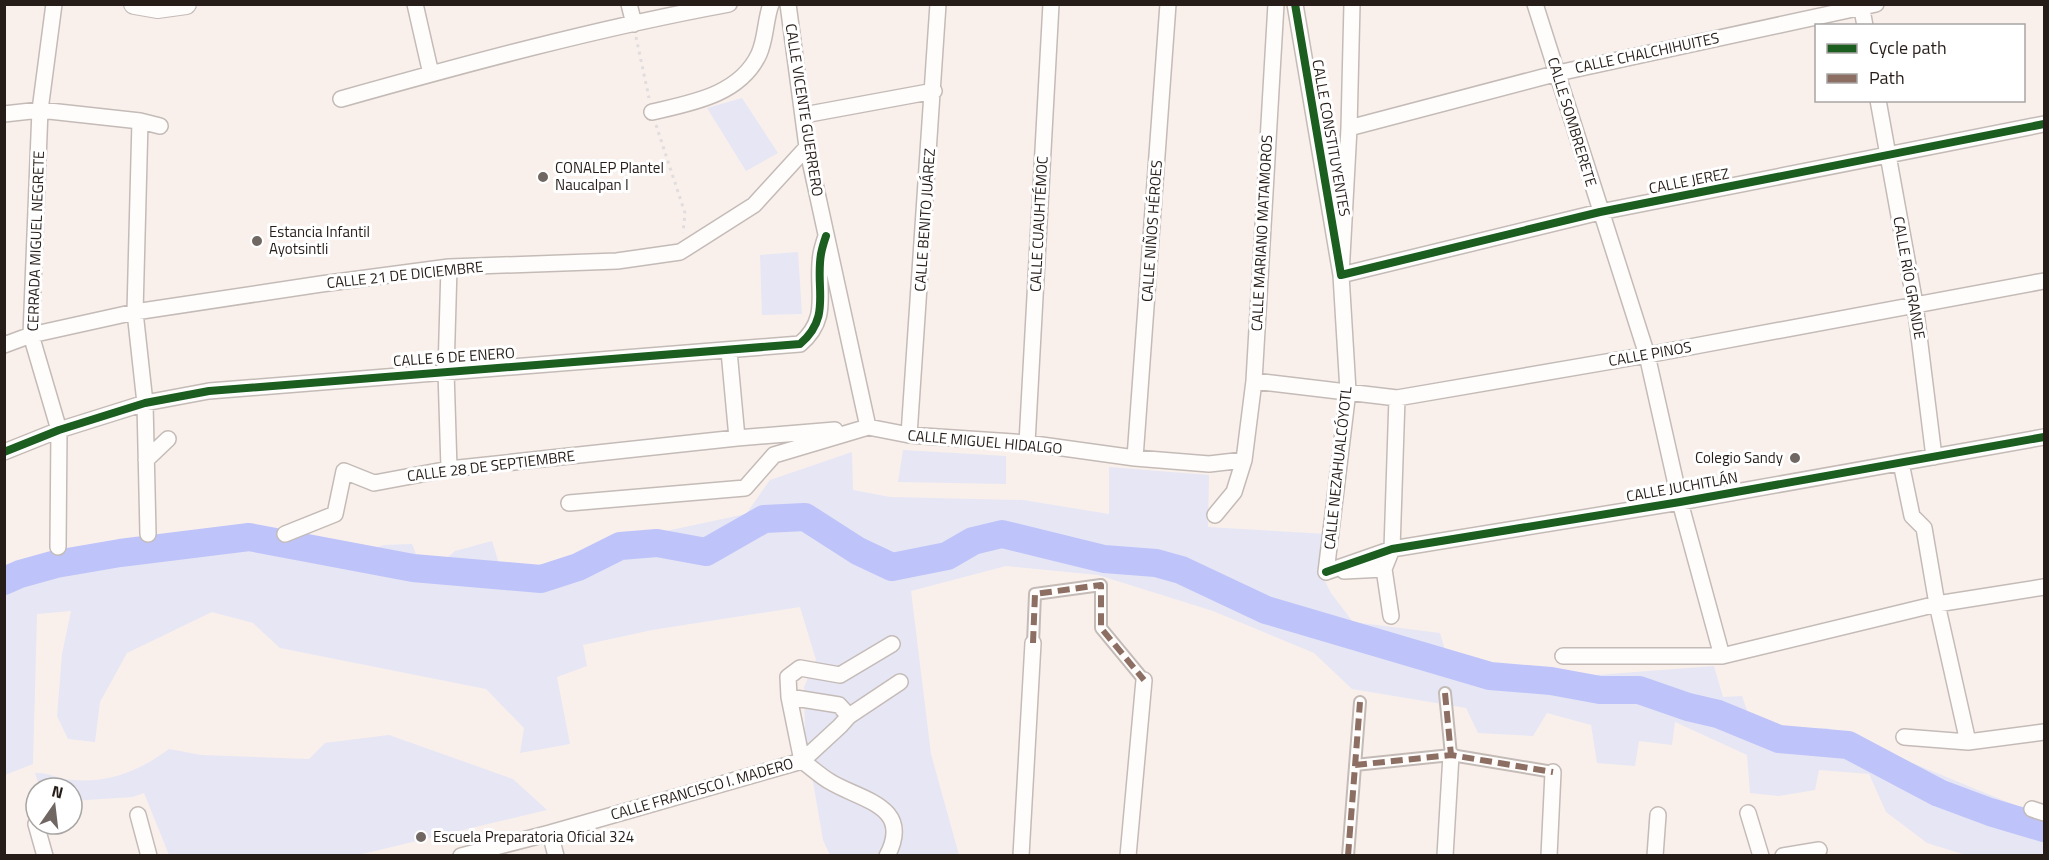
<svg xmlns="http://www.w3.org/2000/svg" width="2049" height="860" viewBox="0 0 2049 860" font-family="'Titillium Web',sans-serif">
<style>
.green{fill:#e6e6f4}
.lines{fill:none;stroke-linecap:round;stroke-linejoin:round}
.river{stroke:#bec3f9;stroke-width:28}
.pedestrian-casing{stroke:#c4bbb7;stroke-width:14}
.minor-casing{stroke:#c4bbb7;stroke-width:18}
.secondary-casing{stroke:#c4bbb7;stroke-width:22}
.path{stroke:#e0dddc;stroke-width:3;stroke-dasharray:3 4.5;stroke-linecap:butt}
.pedestrian{stroke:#fefdfc;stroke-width:10}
.minor{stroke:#fefdfc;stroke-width:15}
.secondary{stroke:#fefdfc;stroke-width:20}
.quiet{stroke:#8d6e63;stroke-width:6;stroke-dasharray:12 6;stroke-linecap:butt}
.cycleway-casing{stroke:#fff;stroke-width:11}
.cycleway{stroke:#1b5e20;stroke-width:8}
.poi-dot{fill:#706763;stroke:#fff;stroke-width:2}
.labels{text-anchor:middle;stroke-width:6;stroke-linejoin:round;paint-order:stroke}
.street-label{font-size:15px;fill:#261d19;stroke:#fff}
.poi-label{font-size:15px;fill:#261d19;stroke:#fff;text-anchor:start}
</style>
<rect width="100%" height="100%" fill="#f9f0ec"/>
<!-- green -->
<path class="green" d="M 742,98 L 778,153 L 746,171 L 707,108 Z
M 798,252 L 802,314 L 762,315 L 760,255 Z
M 903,450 L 1006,456 L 1006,484 L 898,482 Z
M 852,452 L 853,490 L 890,497 L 1023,500 L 1109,514 L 1109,467 L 1209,475 L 1208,527 L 1326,534 L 1322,575 L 1331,593 L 1353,622 L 1440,633 L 1446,653 L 1513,667 L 1596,675 L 1714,666 L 1723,697 L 1742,696 L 1750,719 L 1774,730 L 1827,728 L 2044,817 L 2044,855 L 1966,855 L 1927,843 L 1886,812 L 1869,774 L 1819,770 L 1815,790 L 1779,796 L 1750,793 L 1747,755 L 1675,722 L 1672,745 L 1639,741 L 1635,766 L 1597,763 L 1591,725 L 1547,713 L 1533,736 L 1478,733 L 1466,708 L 1352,689 L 1314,653 L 1213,611 L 1098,575 L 1006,566 L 911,591 L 931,754 L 959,855 L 830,855 L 823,840 L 805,735 L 804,687 L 816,660 L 800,607 L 652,630 L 583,645 L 587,666 L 557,677 L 570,744 L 520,753 L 524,728 L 486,689 L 280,648 L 253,623 L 212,612 L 127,653 L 100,702 L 95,742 L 68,739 L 57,716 L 62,654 L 71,611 L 37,614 L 33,764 L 5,775 L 5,584 L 31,571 L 138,562 L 230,546 L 323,565 L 384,545 L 412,544 L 418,559 L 440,564 L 455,551 L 492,541 L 504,580 L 541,573 L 619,541 L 746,514 L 770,480 Z
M 389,735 L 513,779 L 547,810 L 358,855 L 169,855 L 144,793 L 133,797 L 72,801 L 72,788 L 40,788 L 35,773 C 48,772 59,779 72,780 C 110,783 139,771 169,749 L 201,755 L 309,759 L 325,743 Z"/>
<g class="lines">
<!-- river -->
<path class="river" d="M 4,581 L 20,574 L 56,564 L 120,553 L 249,537 L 413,568 L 541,579 L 578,567 L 620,546 L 657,543 L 706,552 L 764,519 L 805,517 L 858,551 L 892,567 L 947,556 L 973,541 L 1002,534 L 1104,559 L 1156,563 L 1181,570 L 1266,610 L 1490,676 L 1551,681 L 1600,690 L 1639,690 L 1688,707 L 1718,714 L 1779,739 L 1848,745 L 1939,793 L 1990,812 L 2044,828"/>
<!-- pedestrian casing -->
<g class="pedestrian-casing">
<path id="pedestrian" d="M 1033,643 L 1035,594 L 1101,585 L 1101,628 L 1144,680
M 1445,693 L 1451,755
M 1355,765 L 1451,755 L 1553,772
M 1348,856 L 1360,702"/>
</g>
<!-- minor casing -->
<g class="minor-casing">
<path id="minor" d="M 54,4 L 40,110 L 31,335 L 59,430 L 58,547
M 415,4 L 431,74
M 629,4 L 634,24
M 788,4 L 807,147 L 868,427
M 1295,4 L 1341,275 L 1600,212 L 2044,124
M 1535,4 L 1647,355 L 1680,502 L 1722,656
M 1861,4 L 1865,26
M 341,99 C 469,63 598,28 729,4
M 1878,100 L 1915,304 L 1934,457
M 652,112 C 691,103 740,95 759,54 C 766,38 765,21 771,4
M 4,114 L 40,110 L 140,121 L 160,126
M 804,115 L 934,91
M 140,121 L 135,312 L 145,403 L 148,534
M 1349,128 L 1558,73 L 1876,4
M 4,345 L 31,335 L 135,312 L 321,284 L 449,267 L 617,261 L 680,252 L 754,205 L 807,147
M 729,351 L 737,438
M 1254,381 L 1397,398 L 1647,355 L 2044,281
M 909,435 L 938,4
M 1027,443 L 1051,4
M 4,452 L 59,430 L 145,403 L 209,391 L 800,344 C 832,317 815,289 821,254 C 822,248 824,242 826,236
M 1135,458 L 1168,4
M 146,460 L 168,439
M 1901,463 L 1912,516 L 1924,528 L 1937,604 L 1968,742
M 449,469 L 446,371 L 449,267
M 569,503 L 745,488 L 774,455 L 868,427 L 909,435 L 1027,443 L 1135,458 L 1209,464 L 1244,460
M 1215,515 L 1234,492 L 1244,460 L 1254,381 L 1276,4
M 285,534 L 335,514 L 344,471 L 374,483 L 449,469 L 737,438 L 835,430
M 1344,571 L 1384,569
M 1326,572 L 1392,549 L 1680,502 L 2044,437
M 1326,572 L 1348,391 L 1341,275 L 1349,128 L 1352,4
M 1391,616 L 1384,569 L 1392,549 L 1397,398
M 1563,656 L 1722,656 L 1937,604 L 2044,587
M 789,697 L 839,705 L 849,716
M 1904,737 L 1968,742 L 2044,732
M 802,761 L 789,697 L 788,677 L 800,668 L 840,675 L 892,644
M 802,761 C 811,767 819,775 829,781 C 859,800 914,805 887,856
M 2032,809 L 2044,813
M 1748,813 L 1761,856
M 138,815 L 149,856
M 36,824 L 45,856
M 550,833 L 556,856
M 461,856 L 550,833 L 802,761 L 840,726 L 849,716 L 900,682
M 1021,856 L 1033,643
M 1128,856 L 1144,680
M 1445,856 L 1451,755
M 1549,856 L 1553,772
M 1655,856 L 1658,815
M 1783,856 L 1819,850"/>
</g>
<!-- secondary casing -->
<g class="secondary-casing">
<path id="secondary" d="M 134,4 L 157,8 L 186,4"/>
</g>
<!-- path -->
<path class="path" d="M 636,37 L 649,98
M 656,125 L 685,213 L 683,233"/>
<!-- pedestrian -->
<use href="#pedestrian" class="pedestrian"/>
<!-- minor -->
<use href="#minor" class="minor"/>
<!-- secondary -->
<use href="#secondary" class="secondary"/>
<!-- quiet -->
<path class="quiet" d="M 1033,643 L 1035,594 L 1101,585 L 1101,628 L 1144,680
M 1445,693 L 1451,755
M 1355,765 L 1451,755 L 1553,772
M 1348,856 L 1360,702"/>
<!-- cycleway casing -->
<g class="cycleway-casing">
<path id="cycleway" d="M 1295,4 L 1341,275 L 1600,212 L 2044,124
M 4,452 L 59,430 L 145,403 L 209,391 L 800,344 C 832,317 815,289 821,254 C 822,248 824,242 826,236
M 1326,572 L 1392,549 L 1680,502 L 2044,437"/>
</g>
<!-- cycleway -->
<use href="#cycleway" class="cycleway"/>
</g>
<!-- markers -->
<g class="poi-dot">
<circle cx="543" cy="177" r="6"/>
<circle cx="257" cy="241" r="6"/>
<circle cx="1795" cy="458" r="6"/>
<circle cx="421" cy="837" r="6"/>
</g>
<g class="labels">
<!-- street labels -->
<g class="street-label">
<text transform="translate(1647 53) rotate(-12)" y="5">CALLE CHALCHIHUITES</text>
<text transform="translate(804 110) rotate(81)" y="5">CALLE VICENTE GUERRERO</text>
<text transform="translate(1572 122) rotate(73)" y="5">CALLE SOMBRERETE</text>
<text transform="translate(1331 138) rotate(80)" y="5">CALLE CONSTITUYENTES</text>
<text transform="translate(1689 181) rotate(-11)" y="5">CALLE JEREZ</text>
<text transform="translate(925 220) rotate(-86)" y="5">CALLE BENITO JUÁREZ</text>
<text transform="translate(1039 224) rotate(-87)" y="5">CALLE CUAUHTÉMOC</text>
<text transform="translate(1152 231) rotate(-86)" y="5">CALLE NIÑOS HÉROES</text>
<text transform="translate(1262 233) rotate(-87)" y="5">CALLE MARIANO MATAMOROS</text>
<text transform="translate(36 241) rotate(-88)" y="5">CERRADA MIGUEL NEGRETE</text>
<text transform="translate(405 275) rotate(-6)" y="5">CALLE 21 DE DICIEMBRE</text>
<text transform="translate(1909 278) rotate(80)" y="5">CALLE RÍO GRANDE</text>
<text transform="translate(1650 354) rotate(-10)" y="5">CALLE PINOS</text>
<text transform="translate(454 357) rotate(-4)" y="5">CALLE 6 DE ENERO</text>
<text transform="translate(985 442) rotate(5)" y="5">CALLE MIGUEL HIDALGO</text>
<text transform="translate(491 466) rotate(-7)" y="5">CALLE 28 DE SEPTIEMBRE</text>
<text transform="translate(1338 468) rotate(-84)" y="5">CALLE NEZAHUALCÓYOTL</text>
<text transform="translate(1682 487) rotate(-10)" y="5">CALLE JUCHITLÁN</text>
<text transform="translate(702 789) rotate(-16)" y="5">CALLE FRANCISCO I. MADERO</text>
</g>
<!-- poi labels -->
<g class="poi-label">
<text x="555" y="173">CONALEP Plantel<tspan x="555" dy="17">Naucalpan I</tspan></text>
<text x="269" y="237">Estancia Infantil<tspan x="269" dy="17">Ayotsintli</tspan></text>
<text x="1783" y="463" text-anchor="end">Colegio Sandy</text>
<text x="433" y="842">Escuela Preparatoria Oficial 324</text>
</g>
</g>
<!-- border -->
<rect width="2049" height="860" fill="none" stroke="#261d19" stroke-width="12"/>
<!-- legend -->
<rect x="1815" y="24" width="210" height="78" fill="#ffffff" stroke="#a8a5a3" stroke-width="1.5"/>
<rect x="1827" y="44" width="30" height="9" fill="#1b5e20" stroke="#a8a5a3" stroke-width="1.5"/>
<text x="1869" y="54" font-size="18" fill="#261d19">Cycle path</text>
<rect x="1827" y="74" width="30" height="9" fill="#8d6e63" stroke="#a8a5a3" stroke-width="1.5"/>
<text x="1869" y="84" font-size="18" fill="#261d19">Path</text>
<!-- north arrow -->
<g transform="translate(54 806) rotate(14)"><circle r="28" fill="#ffffff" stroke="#a8a5a3" stroke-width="1.5"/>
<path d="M0-4.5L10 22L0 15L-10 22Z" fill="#706763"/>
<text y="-9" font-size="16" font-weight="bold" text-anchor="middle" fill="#261d19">N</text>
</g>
</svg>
